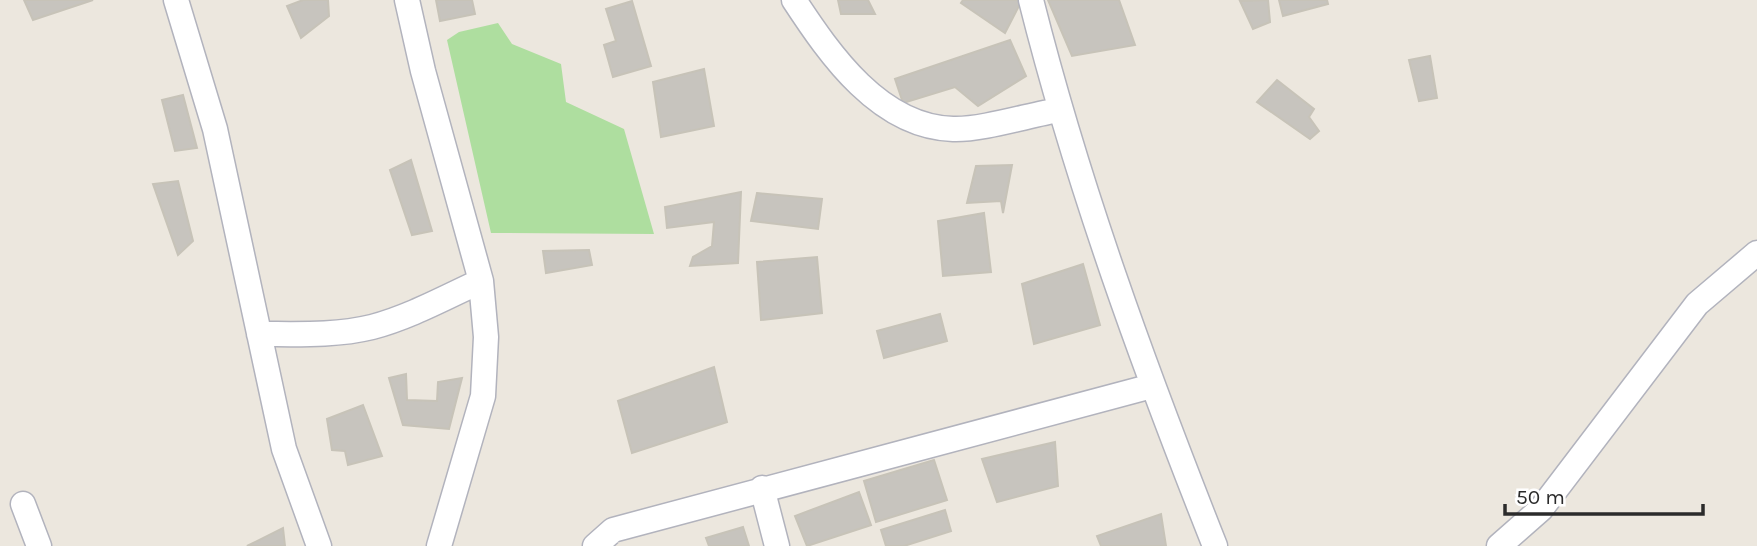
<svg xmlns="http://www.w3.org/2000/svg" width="1757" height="546" viewBox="0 0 1757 546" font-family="Karla,sans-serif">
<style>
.green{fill:#aede9f}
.building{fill:#c7c4be;stroke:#c7c3b8;stroke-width:2}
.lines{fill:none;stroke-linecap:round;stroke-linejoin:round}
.street-casing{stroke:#b2b3bd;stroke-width:27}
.street{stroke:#fff;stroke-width:24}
</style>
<rect width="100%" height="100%" fill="#ece7de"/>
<!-- green -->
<path class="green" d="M 498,23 L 512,44 L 561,64 L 566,102 L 624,129 L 654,234 L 491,233 L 447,40 L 459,32 Z"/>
<!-- building -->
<path class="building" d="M 24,0 L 93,0 L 33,20 Z
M 303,0 L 328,0 L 329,16 L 301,38 L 287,6 Z
M 436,0 L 472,0 L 475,14 L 440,21 Z
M 838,0 L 868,0 L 875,14 L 841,14 Z
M 963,0 L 1018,0 L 1021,2 L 1005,33 L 961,3 Z
M 1048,0 L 1119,0 L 1135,45 L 1072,56 Z
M 1268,0 L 1270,22 L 1253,29 L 1240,1 Z
M 1279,0 L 1327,0 L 1328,4 L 1283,16 Z
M 632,1 L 651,66 L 613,77 L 604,45 L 616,41 L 606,9 Z
M 1010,40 L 1026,76 L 978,106 L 955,87 L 903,103 L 895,79 Z
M 1430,56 L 1437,98 L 1419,101 L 1409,60 Z
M 704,69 L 714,126 L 661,137 L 653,82 Z
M 1277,80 L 1314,109 L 1309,117 L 1319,131 L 1310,139 L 1257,102 Z
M 183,95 L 197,148 L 175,151 L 162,100 Z
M 411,160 L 432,231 L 412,235 L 390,170 Z
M 1012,165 L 1003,213 L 1001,201 L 967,203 L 976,166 Z
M 178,181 L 193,241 L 178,255 L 153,184 Z
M 741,192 L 738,263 L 690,266 L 693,257 L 712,246 L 714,222 L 667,228 L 665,207 Z
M 757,193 L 822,199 L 818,229 L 751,221 Z
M 984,213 L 991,272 L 943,276 L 938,221 Z
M 589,250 L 592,265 L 546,273 L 543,251 Z
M 817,257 L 822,313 L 761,320 L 757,262 Z
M 1083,264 L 1100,325 L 1034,344 L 1022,284 Z
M 940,314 L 947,341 L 884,358 L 877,331 Z
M 714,367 L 727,422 L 632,453 L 618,401 Z
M 406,374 L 407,400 L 437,401 L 438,382 L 462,378 L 449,429 L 403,425 L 389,378 Z
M 363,405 L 382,456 L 348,465 L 345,451 L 332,450 L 327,419 Z
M 1055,442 L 1058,486 L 997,502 L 982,459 Z
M 934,460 L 947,500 L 876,522 L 864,481 Z
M 859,492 L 871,525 L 807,546 L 795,516 Z
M 945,510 L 951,531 L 904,546 L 886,546 L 881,530 Z
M 1161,514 L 1166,546 L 1101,546 L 1097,536 Z
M 743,527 L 749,546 L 709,546 L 706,538 Z
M 283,528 L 285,546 L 247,546 Z"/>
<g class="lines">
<!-- street casing -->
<g class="street-casing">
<path id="street" d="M 176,0 L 215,129 L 284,449 L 319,546
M 407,0 L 423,71 L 481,281 L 486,337 L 483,396 L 439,546
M 794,0 C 830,55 880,127 953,129 C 982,130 1029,115 1059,110
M 1031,0 C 1078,187 1144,367 1215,546
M 259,334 C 297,334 335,336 372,327 C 410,317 446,297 481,281
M 762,488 L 777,546
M 23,504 L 39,546
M 595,546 L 613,530 L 1152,386
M 1499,546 L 1541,509 L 1697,304 L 1757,253"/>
</g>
<!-- street -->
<use href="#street" class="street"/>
</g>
<!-- scale -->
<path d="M1505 504v10h198v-10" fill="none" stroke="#2b2b2b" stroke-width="3.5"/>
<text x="1516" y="504" font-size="21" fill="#2b2b2b" stroke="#ffffff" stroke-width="5" paint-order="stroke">50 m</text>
</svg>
